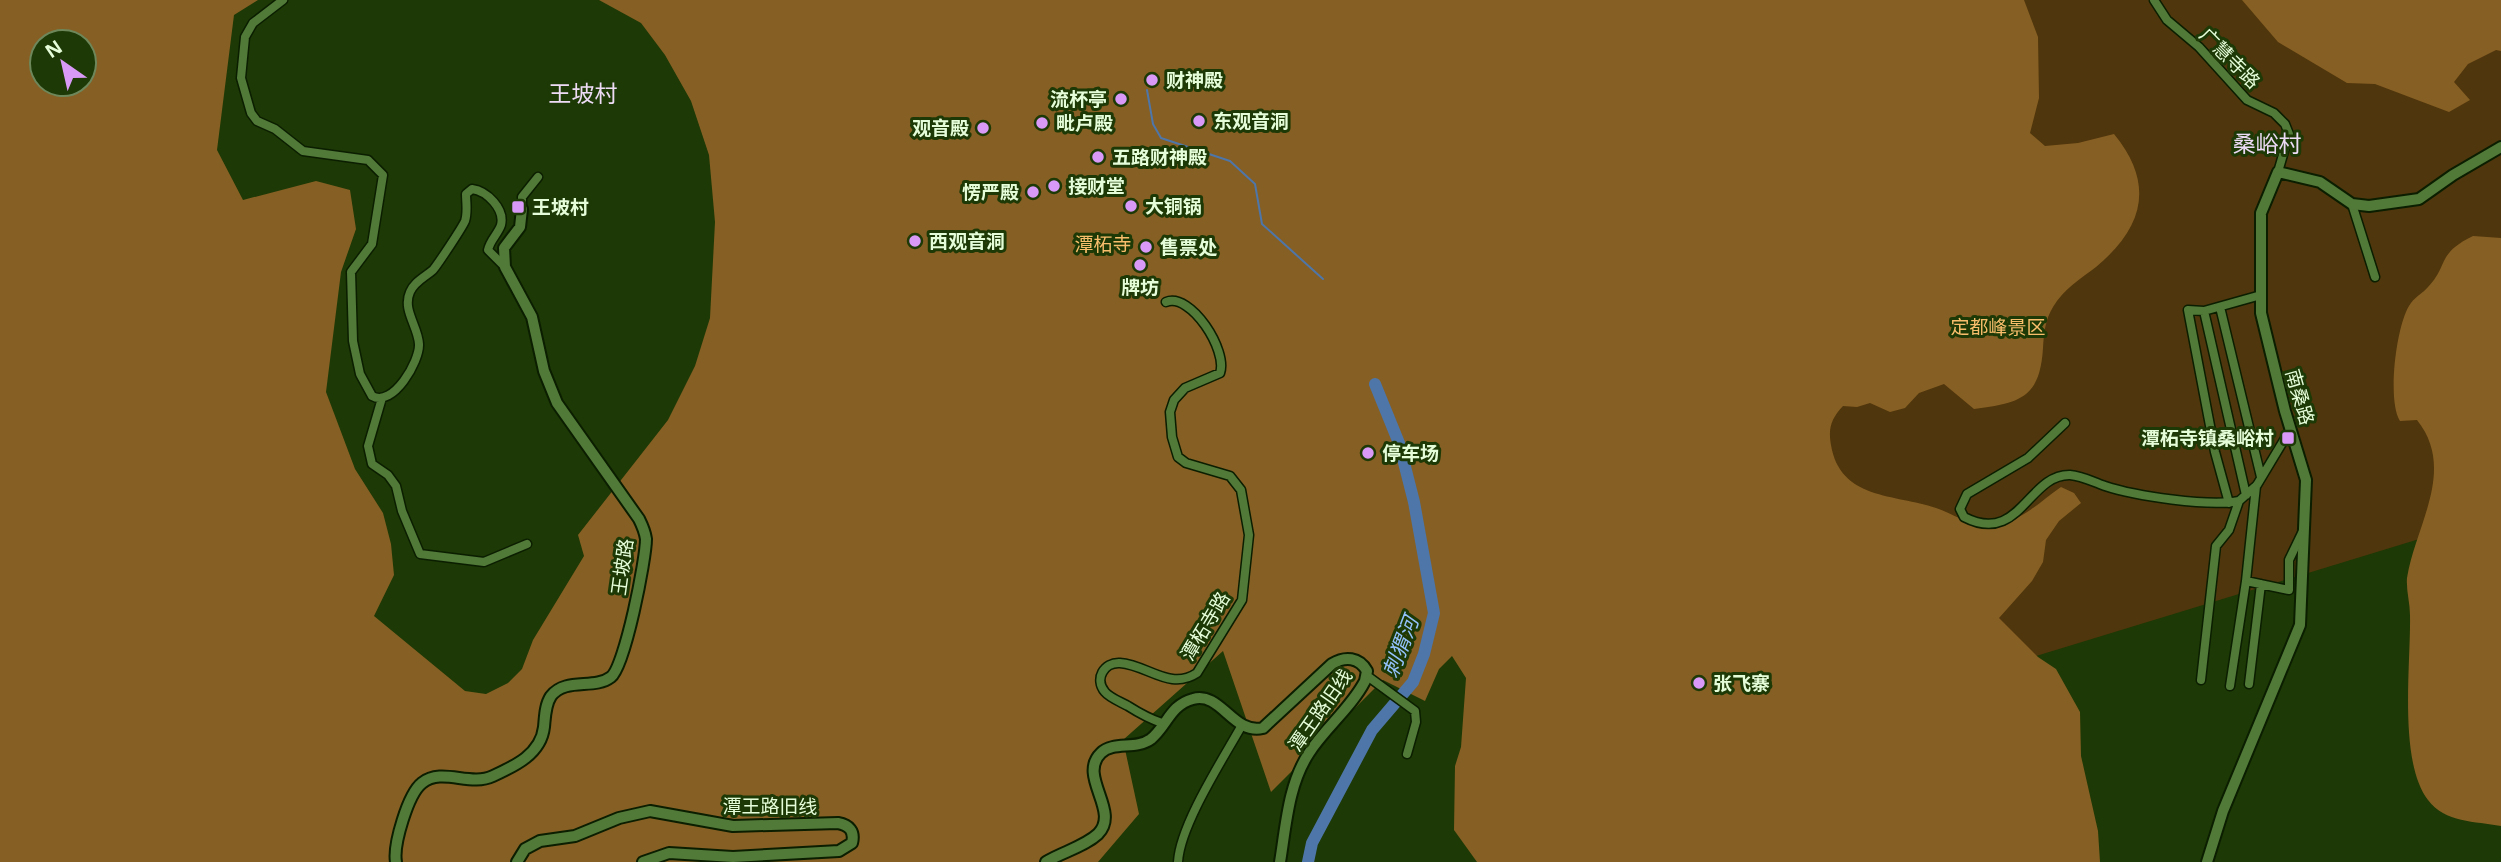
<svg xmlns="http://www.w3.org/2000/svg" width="2501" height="862" viewBox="0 0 2501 862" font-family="'Noto Sans','Noto Sans SC',sans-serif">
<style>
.green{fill:#50360c}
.forest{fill:#865f24;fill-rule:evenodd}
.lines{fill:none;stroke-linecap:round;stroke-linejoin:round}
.stream{stroke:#4e76a8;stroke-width:2}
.river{stroke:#4e76a8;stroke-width:12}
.street-casing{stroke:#0b1e00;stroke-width:11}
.secondary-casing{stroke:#0b1e00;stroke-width:14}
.street{stroke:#517938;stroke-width:8}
.secondary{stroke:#517938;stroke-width:10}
.poi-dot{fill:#d99af7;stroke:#1d3905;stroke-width:2.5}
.labels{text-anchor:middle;stroke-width:6;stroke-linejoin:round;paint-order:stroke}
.street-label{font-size:19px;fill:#e6fdda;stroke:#1d3905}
.poi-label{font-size:19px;font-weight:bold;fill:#e6fdda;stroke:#1d3905;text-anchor:start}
.park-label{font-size:19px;fill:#f8be6c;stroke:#1d3905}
.water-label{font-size:21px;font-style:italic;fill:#94c2fc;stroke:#1d3905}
.quarter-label{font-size:23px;fill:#eddbf6;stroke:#1d3905}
</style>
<rect width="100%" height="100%" fill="#1d3905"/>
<!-- green -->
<path class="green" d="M 1565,0 L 2501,0 L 2501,514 L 1866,708 Z"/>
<!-- forest -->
<path class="forest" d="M 0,0 L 258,0 L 234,15 L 217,150 L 243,200 L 316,181 L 350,190 L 356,229 L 341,272 L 326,392 L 355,469 L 383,513 L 391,544 L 394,575 L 374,616 L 465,691 L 486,694 L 508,683 L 522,669 L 533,640 L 584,556 L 578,535 L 668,420 L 695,366 L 710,318 L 715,222 L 709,155 L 691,101 L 665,55 L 641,23 L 599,0 L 2024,0 L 2038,37 L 2039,98 L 2030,133 L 2045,146 L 2078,143 L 2114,134 C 2155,184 2144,227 2096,267 C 2080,279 2064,289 2053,307 C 2045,320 2044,333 2043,348 C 2040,399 2019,403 1974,409 L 1944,384 L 1919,393 L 1905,408 L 1890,412 L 1870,403 L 1857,407 L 1843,406 C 1831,419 1828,428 1831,445 C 1840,500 1895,494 1936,508 C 1952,513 1970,526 1987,526 C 2018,525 2038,503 2061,487 L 2074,493 L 2081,503 L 2059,521 L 2046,540 L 2043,562 L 2032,581 L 1999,618 L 2038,657 L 2056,669 L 2080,712 L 2081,756 L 2098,831 L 2100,862 L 1477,862 L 1454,830 L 1455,766 L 1461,747 L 1466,678 L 1452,656 L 1439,669 L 1425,701 L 1383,680 L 1271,792 L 1223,651 L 1123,740 L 1139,814 L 1098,862 L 0,862 ZM 42,42 L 84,42 L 84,84 L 42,84 Z
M 2242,0 L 2501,0 L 2501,51 L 2496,50 L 2468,64 L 2454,82 L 2470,100 L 2449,112 L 2375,84 L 2347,83 L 2278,42 Z
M 2473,236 L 2501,238 L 2501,826 C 2475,821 2445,823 2428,800 C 2398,761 2411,663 2410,615 C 2410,603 2406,590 2407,578 C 2415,526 2457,470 2417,420 L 2400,421 C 2387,401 2396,327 2409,306 C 2414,297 2422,294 2428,287 C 2449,265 2436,254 2473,236 Z"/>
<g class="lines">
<!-- stream -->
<path class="stream" d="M 1147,90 L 1153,124 L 1161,138 L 1230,161 L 1255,184 L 1262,224 L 1323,279"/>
<!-- river -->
<path class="river" d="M 1308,862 L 1312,843 L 1372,730 L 1413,682 L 1424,654 L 1434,613 L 1414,502 L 1399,443 L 1375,384"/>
<!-- street casing -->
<g class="street-casing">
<path id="street" d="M 283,0 L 253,23 L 245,37 L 241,78 L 251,113 L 257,121 L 275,129 L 303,151 L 368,160 L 383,175 L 372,244 L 351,272 L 353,341 L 360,374 L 372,396 C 393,408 420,361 419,344 C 418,326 402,310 410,292 C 414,282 425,277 433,270 C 438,264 462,228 465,221 C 468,212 466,203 466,194 L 472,189 C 487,191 505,209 501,225 C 498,234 490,240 488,250 L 505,267
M 2154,0 L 2167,20 L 2199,47 L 2247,100 L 2274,113 L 2285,124 L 2289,134 L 2278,172
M 2352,204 L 2375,277
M 522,209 L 522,197 L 538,177
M 2220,307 L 2261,477
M 2204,311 L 2246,495
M 382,398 L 368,446 L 372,464 L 388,475 L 396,486 L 402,511 L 420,554 L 484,562 L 527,544
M 2065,423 L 2028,458 L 1967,494 L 1960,509 L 1964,517 C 2020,546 2028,474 2070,475 C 2083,476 2093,482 2105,486 C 2135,496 2209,507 2239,501 L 2257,485 L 2290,430
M 2256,486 L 2246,581 L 2289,590 L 2289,560 L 2303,531
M 2229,503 L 2215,452 L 2188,310 L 2204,311 L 2261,295
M 1370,678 L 1415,711 L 1416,722 L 1407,754
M 2201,680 L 2216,546 L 2229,530 L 2239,501
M 2249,684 L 2261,584
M 2230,686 L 2246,581
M 1162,723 C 1150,719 1139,713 1128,706 C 1121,702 1110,698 1105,692 C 1094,679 1104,662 1120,663 C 1148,665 1170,691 1197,673 L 1242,600 L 1249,535 L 1241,490 L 1230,476 L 1186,463 L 1178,457 L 1172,437 L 1170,412 L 1174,400 L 1185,388 L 1220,373 C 1228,351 1191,292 1166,302
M 1178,862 C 1180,825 1223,759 1242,725"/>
</g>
<!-- secondary casing -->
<g class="secondary-casing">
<path id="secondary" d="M 396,862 C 393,845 408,794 422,783 C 442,767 470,787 493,776 C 515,766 541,754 544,727 C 545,717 545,705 551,696 C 566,677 594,690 611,677 C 625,666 646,559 646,539 C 645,532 642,525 639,519 L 557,403 L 544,371 L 532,317 L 505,267 L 504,248 L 520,227 L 522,209
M 517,862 L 525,849 L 540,841 L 575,836 L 619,818 L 650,811 L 733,826 L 838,823 C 849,825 855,831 852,843 L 839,851 L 733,857 L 669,853 L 643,862
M 1046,862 C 1062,852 1084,847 1098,834 C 1121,811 1077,776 1101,753 C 1113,741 1136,750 1151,739 C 1167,726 1170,705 1193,699 C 1221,691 1233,735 1263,728 L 1332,664 C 1345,656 1359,657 1367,671 L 1365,681 C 1351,708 1325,728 1309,753 C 1288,785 1286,826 1280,862
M 2207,862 L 2223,811 L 2300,625 L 2306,480 L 2285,411 L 2261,313 L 2261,213 L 2278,172 L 2320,182 L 2352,204 L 2369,206 L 2419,199 L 2453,175 L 2501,147"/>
</g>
<!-- street -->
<use href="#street" class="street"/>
<!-- secondary -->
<use href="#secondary" class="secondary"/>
</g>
<!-- markers -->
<g class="poi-dot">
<circle cx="1152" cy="80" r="7"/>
<circle cx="1121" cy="99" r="7"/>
<circle cx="1199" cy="121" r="7"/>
<circle cx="1042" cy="123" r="7"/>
<circle cx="983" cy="128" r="7"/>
<circle cx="1098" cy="157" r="7"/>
<circle cx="1054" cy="186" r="7"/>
<circle cx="1033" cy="192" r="7"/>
<circle cx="1131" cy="206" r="7"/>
<rect x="511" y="200" width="14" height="14" rx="3.5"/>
<circle cx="915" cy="241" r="7"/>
<circle cx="1146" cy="247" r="7"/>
<circle cx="1140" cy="265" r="7"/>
<rect x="2281" y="431" width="14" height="14" rx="3.5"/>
<circle cx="1368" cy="453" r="7"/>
<circle cx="1699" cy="683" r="7"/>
</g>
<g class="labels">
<!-- street labels -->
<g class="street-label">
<text transform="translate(2230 58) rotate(45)" y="7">广慧寺路</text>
<text transform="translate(2300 397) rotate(74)" y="7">南桑路</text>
<text transform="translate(622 567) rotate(-82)" y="7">王坡路</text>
<text transform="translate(1205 626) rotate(-59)" y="7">潭柘寺路</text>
<text transform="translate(1320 710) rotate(-55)" y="7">潭王路旧线</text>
<text x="770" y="813">潭王路旧线</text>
</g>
<!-- poi labels -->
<g class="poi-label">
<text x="1166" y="87">财神殿</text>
<text x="1107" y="106" text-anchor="end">流杯亭</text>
<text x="1213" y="128">东观音洞</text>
<text x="1056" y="130">毗卢殿</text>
<text x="969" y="135" text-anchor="end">观音殿</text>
<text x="1112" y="164">五路财神殿</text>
<text x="1068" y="193">接财堂</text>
<text x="1019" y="199" text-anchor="end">愣严殿</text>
<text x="1145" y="213">大铜锅</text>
<text x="532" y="214">王坡村</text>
<text x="929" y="248">西观音洞</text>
<text x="1160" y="254">售票处</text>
<text x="1140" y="294" text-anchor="middle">牌坊</text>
<text x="2274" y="445" text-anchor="end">潭柘寺镇桑峪村</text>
<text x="1382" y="460">停车场</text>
<text x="1713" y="690">张飞寨</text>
</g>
<!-- park labels -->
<g class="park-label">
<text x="1103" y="251">潭柘寺</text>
<text x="1998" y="334">定都峰景区</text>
</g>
<!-- water labels -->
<g class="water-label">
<text transform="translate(1401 647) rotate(-69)" y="7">刺猬河</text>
</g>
<!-- quarter labels -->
<g class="quarter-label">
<text x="583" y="102">王坡村</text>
<text x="2267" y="152">桑峪村</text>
</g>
</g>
<!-- north arrow -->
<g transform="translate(63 63) rotate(326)"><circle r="33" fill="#1d3905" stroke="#6d875a" stroke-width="2"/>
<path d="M0-5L12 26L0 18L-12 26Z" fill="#d99af7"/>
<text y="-10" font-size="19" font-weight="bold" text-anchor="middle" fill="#e6fdda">N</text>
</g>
</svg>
